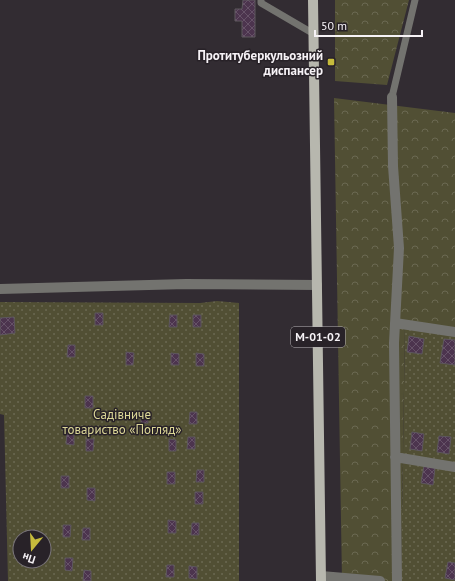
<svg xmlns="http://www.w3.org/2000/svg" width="455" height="581" viewBox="0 0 455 581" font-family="'PT Sans',sans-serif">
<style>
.forest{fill:url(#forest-crowns)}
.garden{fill:url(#garden-dots);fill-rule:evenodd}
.building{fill:url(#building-cross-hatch);stroke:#5e585f}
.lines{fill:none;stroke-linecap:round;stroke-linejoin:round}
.lane{stroke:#73736f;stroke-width:7}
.street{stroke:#73736f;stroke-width:10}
.primary{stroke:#b7b7ae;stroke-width:10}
.poi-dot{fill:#c6bb3c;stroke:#282228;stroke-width:1.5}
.labels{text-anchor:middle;stroke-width:3;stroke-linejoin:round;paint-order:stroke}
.shield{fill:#282228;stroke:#b8b4b8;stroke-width:1}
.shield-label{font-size:12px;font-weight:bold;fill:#f6f2f6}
.poi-label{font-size:13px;font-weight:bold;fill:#f6f2f6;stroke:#282228;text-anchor:end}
.park-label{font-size:13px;fill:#dcd797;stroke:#282228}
</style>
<defs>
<pattern id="forest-crowns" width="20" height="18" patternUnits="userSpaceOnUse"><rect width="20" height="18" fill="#514f34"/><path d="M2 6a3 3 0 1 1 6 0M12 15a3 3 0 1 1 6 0" fill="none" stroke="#6b6952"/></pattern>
<pattern id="garden-dots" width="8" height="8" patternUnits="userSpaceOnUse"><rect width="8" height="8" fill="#514f34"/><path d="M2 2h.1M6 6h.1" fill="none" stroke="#6b6952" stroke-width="1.8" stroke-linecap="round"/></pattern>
<pattern id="building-cross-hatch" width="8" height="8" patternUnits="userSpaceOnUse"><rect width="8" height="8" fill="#4c344e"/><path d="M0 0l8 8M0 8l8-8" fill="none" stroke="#665268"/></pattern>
</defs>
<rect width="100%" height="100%" fill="#322c32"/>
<!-- forest -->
<path class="forest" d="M 335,0 L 409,0 L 387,85 L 335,81 Z
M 334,98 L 455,113 L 455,332 L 405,325 L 401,581 L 342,581 Z"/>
<!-- garden -->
<path class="garden" d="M 217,301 L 239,303 L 239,581 L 8,581 L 4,415 L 0,414 L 0,302 L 200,303 ZM 20,537 L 44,537 L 44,561 L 20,561 Z
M 405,325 L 455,332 L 455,581 L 401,581 Z"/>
<!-- building -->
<path class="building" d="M 243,0 L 255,0 L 255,37 L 242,37 L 242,21 L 235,21 L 235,9 L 242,9 Z
M 95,313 L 103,313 L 103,325 L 95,325 Z
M 170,315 L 177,315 L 177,327 L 169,327 Z
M 193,315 L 201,315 L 201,327 L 193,327 Z
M 14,317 L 15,333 L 0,335 L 0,318 Z
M 409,336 L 424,339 L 422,354 L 407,352 Z
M 444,339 L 455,340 L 455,365 L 440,363 Z
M 68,345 L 75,345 L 75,357 L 67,357 Z
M 126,352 L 134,353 L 133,365 L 126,365 Z
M 171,353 L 179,354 L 179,365 L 171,365 Z
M 196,353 L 204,354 L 204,366 L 196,366 Z
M 85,396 L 93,396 L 93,408 L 85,408 Z
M 141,411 L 148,411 L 148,423 L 141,423 Z
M 190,412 L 197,412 L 197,424 L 189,424 Z
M 67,432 L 74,433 L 74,445 L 66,444 Z
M 412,432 L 424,434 L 422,451 L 410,449 Z
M 439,436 L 451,437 L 449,454 L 437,452 Z
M 188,437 L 195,437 L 195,449 L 187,449 Z
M 86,439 L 94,439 L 93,451 L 86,451 Z
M 169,439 L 176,440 L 176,451 L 169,451 Z
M 424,466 L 435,468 L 433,485 L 421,483 Z
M 197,470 L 204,470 L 204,482 L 196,482 Z
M 167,472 L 175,472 L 175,484 L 167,484 Z
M 61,476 L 69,476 L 69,488 L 61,488 Z
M 87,488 L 95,488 L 95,501 L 87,500 Z
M 195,492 L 203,492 L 203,504 L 195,504 Z
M 168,520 L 176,521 L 176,533 L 168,533 Z
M 192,523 L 199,523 L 199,535 L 191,535 Z
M 63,525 L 71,525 L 70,537 L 63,537 Z
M 83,528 L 90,528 L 90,540 L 82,540 Z
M 65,558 L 73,558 L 72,571 L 65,570 Z
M 448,562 L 455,563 L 455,580 L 445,578 Z
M 167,565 L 174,565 L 174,577 L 166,577 Z
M 189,566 L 197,567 L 197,579 L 189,578 Z
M 84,570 L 91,571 L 91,581 L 83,581 Z"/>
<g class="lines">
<!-- lane -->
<path class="lane" d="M 261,0 L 261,3 L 314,34
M 392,97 L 415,0"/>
<!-- street -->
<path class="street" d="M 392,97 L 393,166 L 399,248 L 394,343 L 397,581
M 0,289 L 186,284 L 317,285
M 395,323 L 455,332
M 395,457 L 455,467
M 321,576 L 380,581"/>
<!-- primary -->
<path class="primary" d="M 313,0 L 321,581"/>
</g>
<!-- markers -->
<rect class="poi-dot" x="327" y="58" width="8" height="8" rx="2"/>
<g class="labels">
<!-- shield labels -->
<rect class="shield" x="291" y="327" width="54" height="20" rx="3"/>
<g class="shield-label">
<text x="318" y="341">М-01-02</text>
</g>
<!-- poi labels -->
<g class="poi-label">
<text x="323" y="60">Протитуберкульозний<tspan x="323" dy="15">диспансер</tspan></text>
</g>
<!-- park labels -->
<g class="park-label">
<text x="122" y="419">Садівниче<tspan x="122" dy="15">товариство «Погляд»</tspan></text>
</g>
</g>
<!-- north arrow -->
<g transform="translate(32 549) rotate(198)"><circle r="19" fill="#282228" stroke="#7a757a"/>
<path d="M0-3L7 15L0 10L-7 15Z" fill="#c6bb3c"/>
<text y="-6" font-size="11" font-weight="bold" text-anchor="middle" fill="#f6f2f6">Пн</text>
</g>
<!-- scale -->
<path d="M315 30v6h107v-6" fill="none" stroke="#f6f2f6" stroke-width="2"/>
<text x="321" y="30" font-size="12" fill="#f6f2f6" stroke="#282228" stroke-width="3" paint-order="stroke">50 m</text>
</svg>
